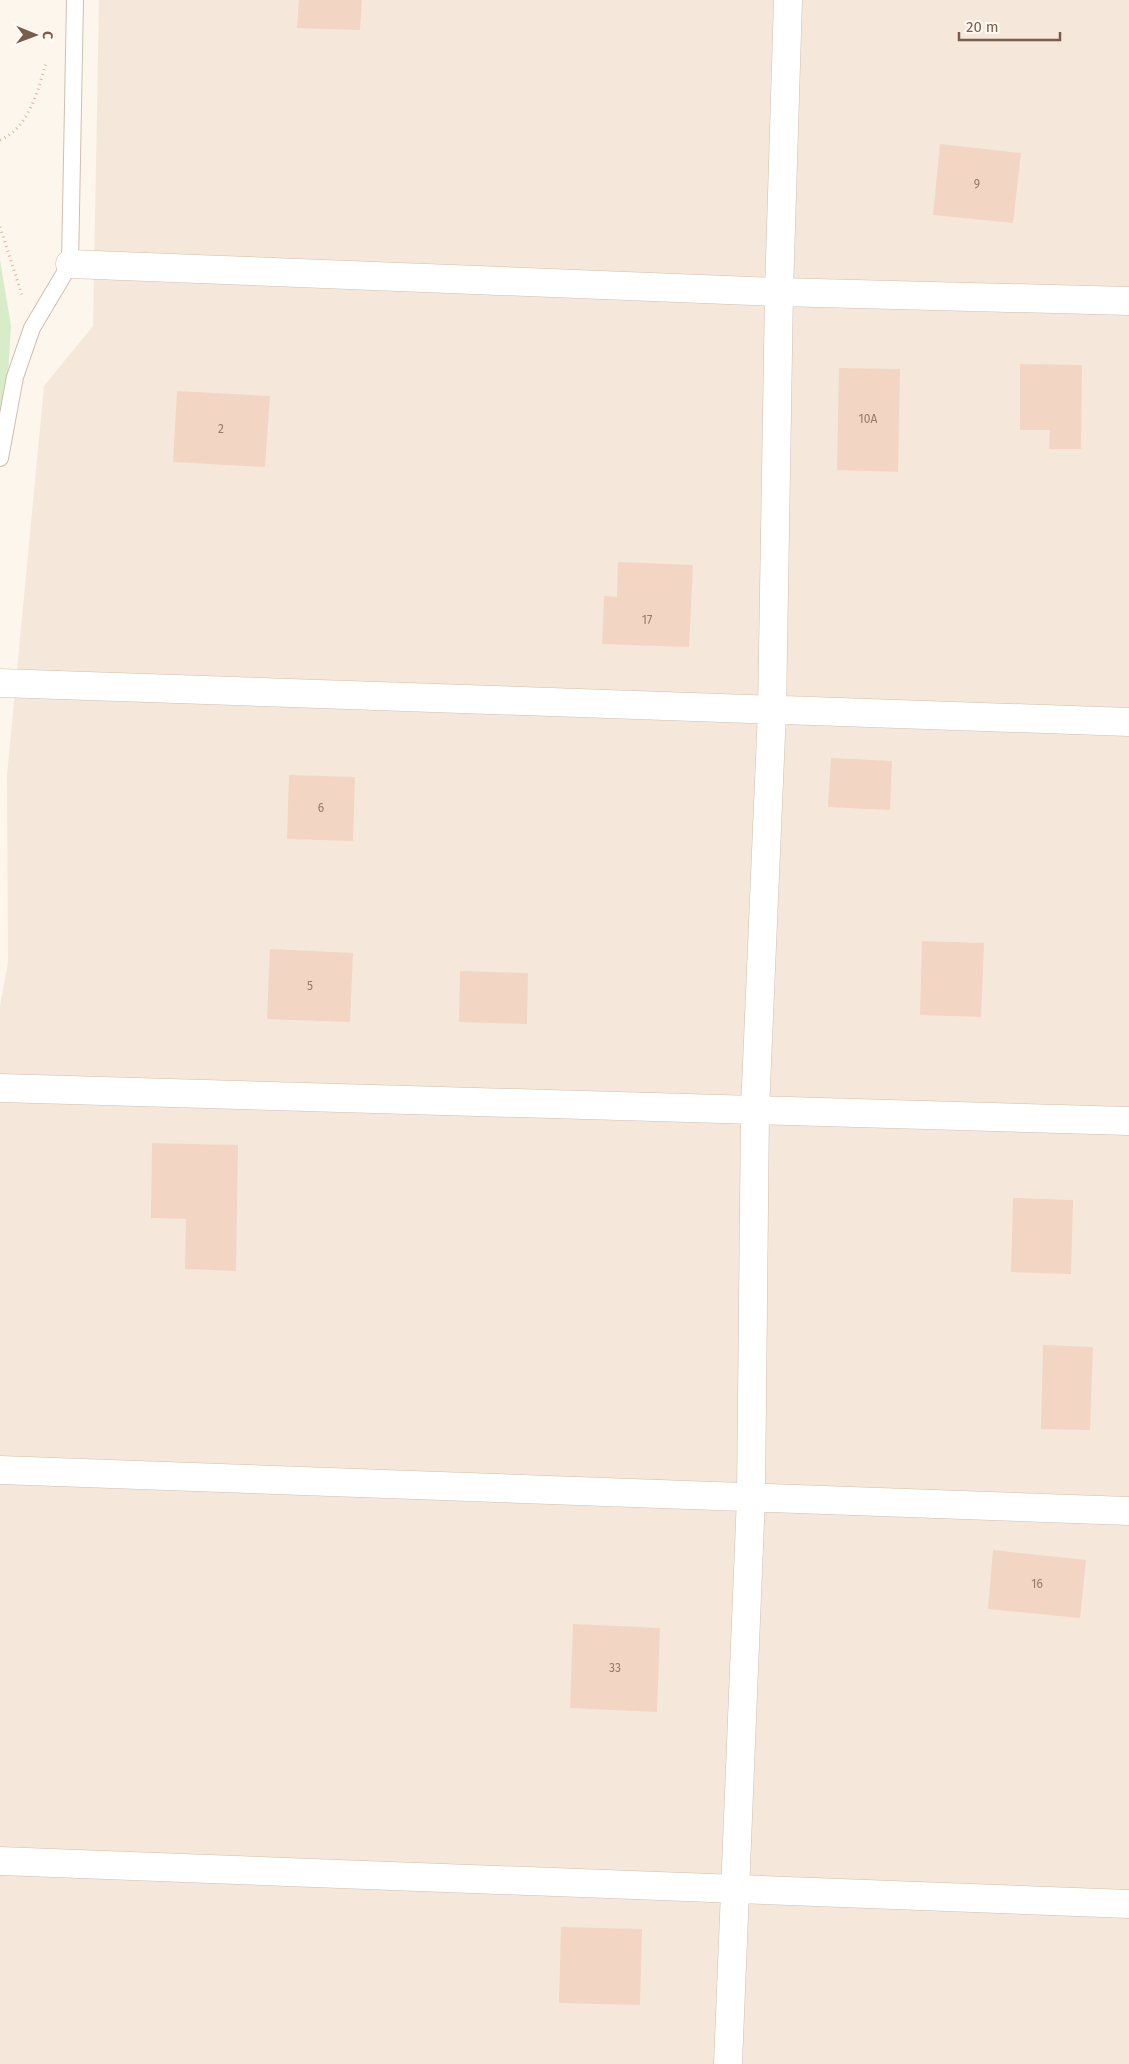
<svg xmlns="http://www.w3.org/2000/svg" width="1129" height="2064" viewBox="0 0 1129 2064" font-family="'Fira Sans',sans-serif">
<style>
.residential{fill:#f5e8da}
.green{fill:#d8ecc9}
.building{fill:#f3d5c3}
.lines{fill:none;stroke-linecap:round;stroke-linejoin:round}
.lane-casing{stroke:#d1beb0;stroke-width:18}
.street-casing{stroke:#d1beb0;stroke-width:29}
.path{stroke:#d9b8a5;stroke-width:3;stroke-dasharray:1 4;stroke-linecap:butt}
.lane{stroke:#fff;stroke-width:16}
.street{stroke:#fff;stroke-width:28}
.labels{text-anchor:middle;stroke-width:4.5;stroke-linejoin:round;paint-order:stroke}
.number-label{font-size:12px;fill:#987a6a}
</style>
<rect width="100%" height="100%" fill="#fdf6ec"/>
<!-- residential -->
<path class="residential" d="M 99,0 L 1129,0 L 1129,2064 L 0,2064 L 0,1005 L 8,963 L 7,775 L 44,386 L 93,326 Z"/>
<!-- green -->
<path class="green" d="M 0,260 L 11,326 L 8,374 L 0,412 Z"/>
<!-- building -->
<path class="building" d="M 299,0 L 362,0 L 360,30 L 297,28 Z
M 940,144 L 1021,153 L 1013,223 L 933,215 Z
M 1020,364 L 1082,365 L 1081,449 L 1049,449 L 1050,430 L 1020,430 Z
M 839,368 L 900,369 L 898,472 L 837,470 Z
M 177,391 L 270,396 L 265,467 L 173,462 Z
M 618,562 L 693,565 L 689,647 L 602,644 L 604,596 L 617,597 Z
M 831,758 L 892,761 L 890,810 L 828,807 Z
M 289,775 L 355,777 L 353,841 L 287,839 Z
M 922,941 L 984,943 L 981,1017 L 920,1015 Z
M 270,949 L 353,953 L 350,1022 L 267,1019 Z
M 460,971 L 528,973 L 527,1024 L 459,1022 Z
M 152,1143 L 238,1145 L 236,1271 L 185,1269 L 186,1219 L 151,1218 Z
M 1013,1198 L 1073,1200 L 1071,1274 L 1011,1272 Z
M 1043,1345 L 1093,1347 L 1090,1430 L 1041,1429 Z
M 993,1550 L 1086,1560 L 1080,1618 L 988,1609 Z
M 573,1624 L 660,1628 L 657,1712 L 570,1708 Z
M 561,1927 L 642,1929 L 640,2005 L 559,2003 Z"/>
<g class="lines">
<!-- lane casing -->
<g class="lane-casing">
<path id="lane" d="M 0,458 L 15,377 L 32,328 L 70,264 L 75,0"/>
</g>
<!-- street casing -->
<g class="street-casing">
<path id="street" d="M 70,264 L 779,292 L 1129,301
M 0,683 L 1129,722
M 0,1088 L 1129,1121
M 0,1470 L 1129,1511
M 0,1861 L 1129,1904
M 728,2064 L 751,1497 L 755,1110 L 772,711 L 779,292 L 788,0"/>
</g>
<!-- path -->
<path class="path" d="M 0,140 C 29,128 38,90 46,63
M 0,227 L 22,295"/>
<!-- lane -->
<use href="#lane" class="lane"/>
<!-- street -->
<use href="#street" class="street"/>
</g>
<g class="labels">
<!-- number labels -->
<g class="number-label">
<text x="977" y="188">9</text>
<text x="868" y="423">10А</text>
<text x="221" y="433">2</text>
<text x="647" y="624">17</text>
<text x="321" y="812">6</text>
<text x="310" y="990">5</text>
<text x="1037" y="1588">16</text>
<text x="615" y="1672">33</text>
</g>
</g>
<!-- north arrow -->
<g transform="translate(35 35) rotate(91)" stroke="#fffaf3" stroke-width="4" paint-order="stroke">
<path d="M0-4L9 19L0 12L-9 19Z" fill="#7a5c4d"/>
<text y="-8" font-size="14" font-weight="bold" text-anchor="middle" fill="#7a5c4d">С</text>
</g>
<!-- scale -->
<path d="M959 32v8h101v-8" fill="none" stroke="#7a5c4d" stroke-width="2.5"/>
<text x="966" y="32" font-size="15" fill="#7a5c4d" stroke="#fffaf3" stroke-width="4" paint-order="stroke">20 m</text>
</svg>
